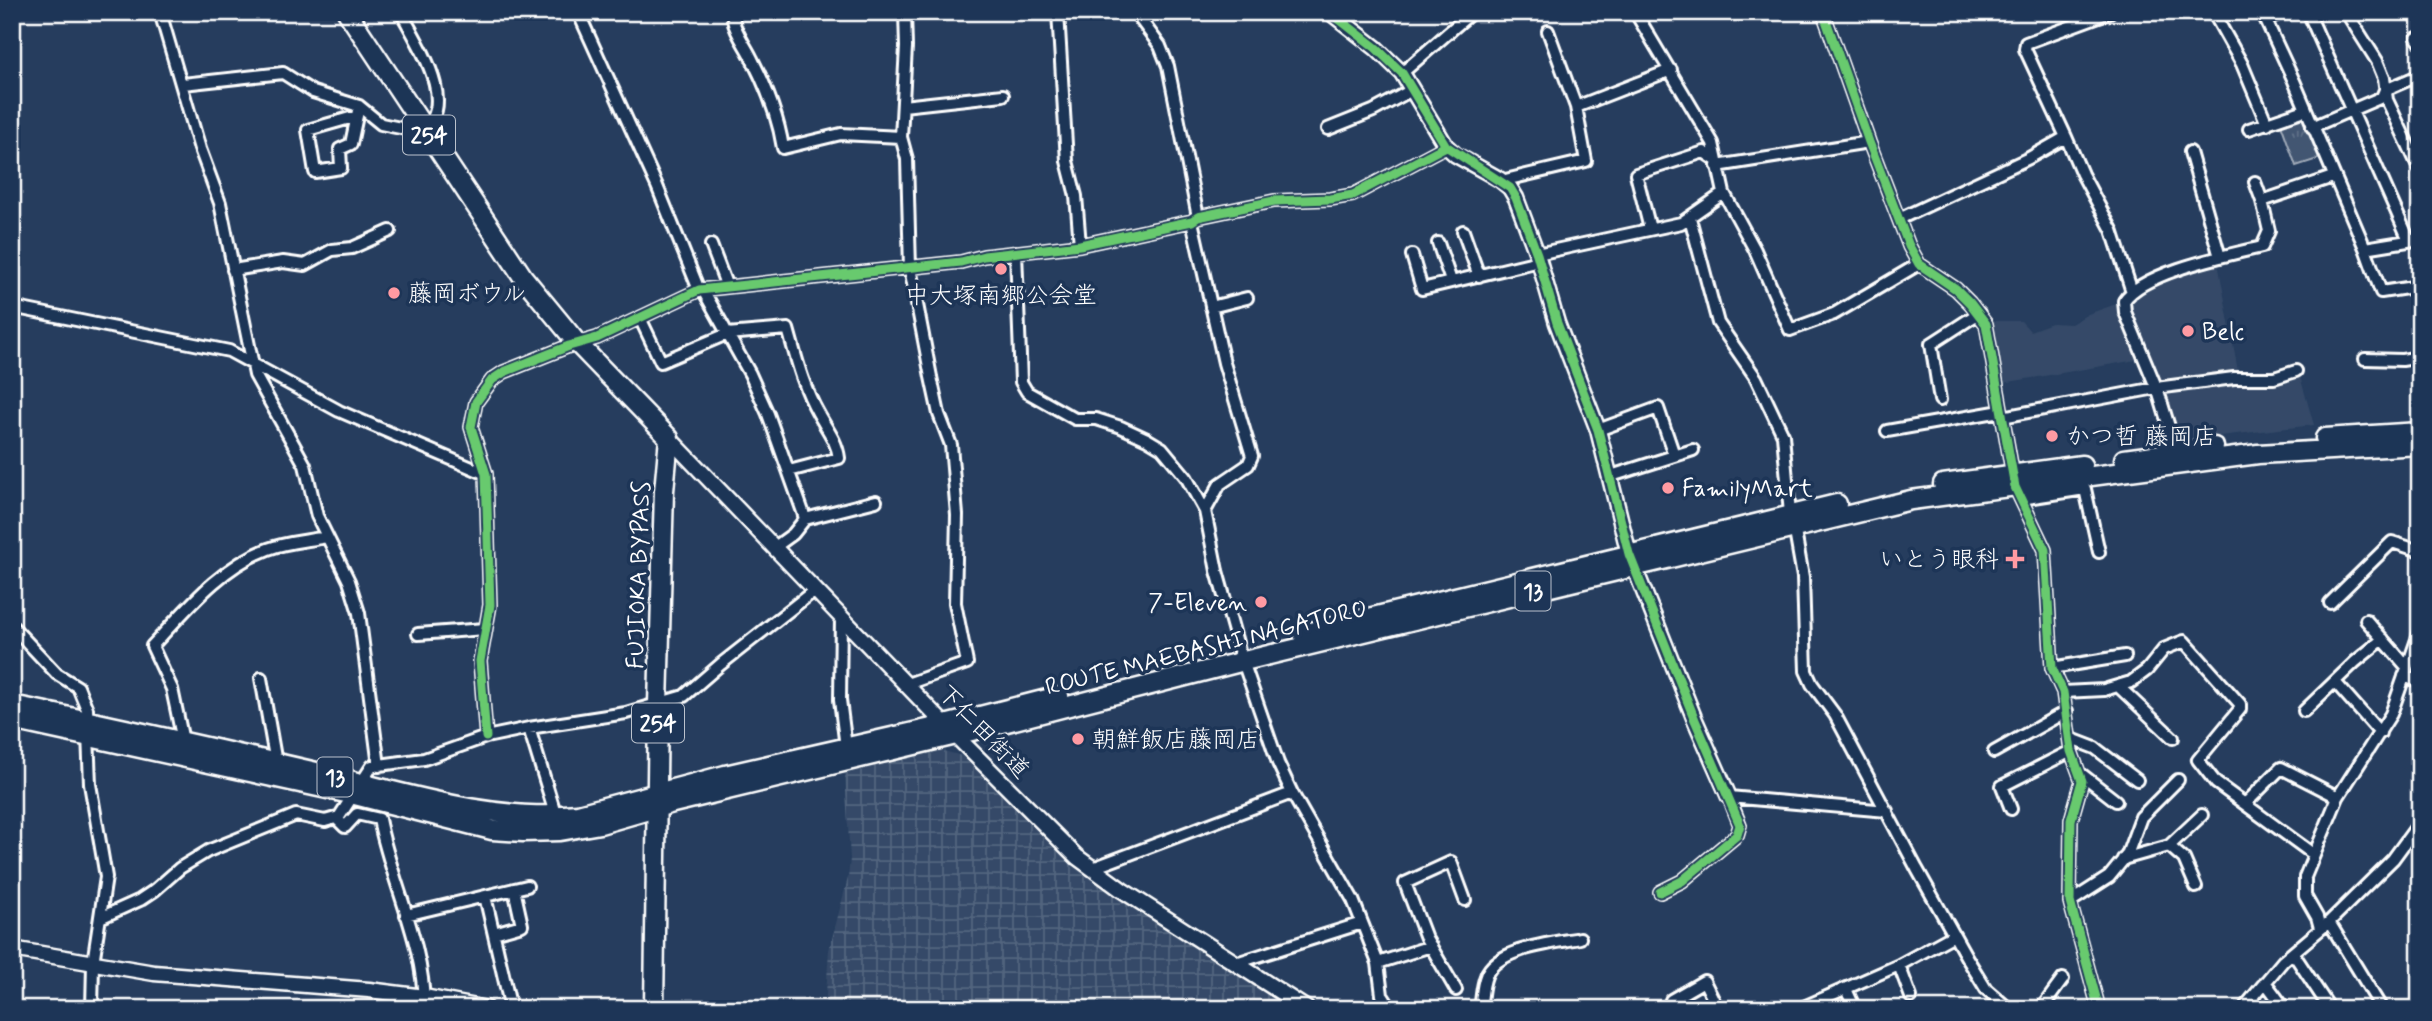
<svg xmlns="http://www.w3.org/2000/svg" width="2432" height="1021" viewBox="0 0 2432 1021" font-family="Mynerve,'Klee One',sans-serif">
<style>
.built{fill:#344a68}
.industrial{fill:url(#industrial-grid)}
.park{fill:url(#park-tufts);stroke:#a0aab8;stroke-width:2}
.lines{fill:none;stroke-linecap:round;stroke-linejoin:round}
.minor-casing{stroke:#fff;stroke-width:16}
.tertiary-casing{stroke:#fff;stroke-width:19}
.primary-casing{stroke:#fff;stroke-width:23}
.trunk-casing{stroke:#fff;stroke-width:23}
.minor{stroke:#1d3557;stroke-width:10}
.tertiary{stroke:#1d3557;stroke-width:14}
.primary{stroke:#1d3557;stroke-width:18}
.trunk{stroke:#1d3557;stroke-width:18}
.cycleway-casing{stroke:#1d3557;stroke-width:13}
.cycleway{stroke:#67ca6e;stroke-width:9}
.poi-dot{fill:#ff9aa2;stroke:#1d3557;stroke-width:2.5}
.labels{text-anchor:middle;stroke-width:7;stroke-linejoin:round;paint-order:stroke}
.shield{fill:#1d3557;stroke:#bbc2cd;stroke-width:2}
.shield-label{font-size:23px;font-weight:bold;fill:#fff}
.poi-label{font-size:24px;fill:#fff;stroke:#1d3557;text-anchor:start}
.street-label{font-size:24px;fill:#fff;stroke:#1d3557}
</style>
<defs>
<pattern id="industrial-grid" width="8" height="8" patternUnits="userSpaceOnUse" patternTransform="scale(1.75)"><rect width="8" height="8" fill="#344a68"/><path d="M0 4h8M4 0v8" fill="none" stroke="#52657f"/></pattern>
<pattern id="park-tufts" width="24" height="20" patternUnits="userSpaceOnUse" patternTransform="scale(1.75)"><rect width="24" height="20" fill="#425672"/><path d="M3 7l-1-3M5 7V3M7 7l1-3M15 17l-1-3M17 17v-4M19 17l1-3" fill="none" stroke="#5e6f87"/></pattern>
</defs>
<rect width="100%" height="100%" fill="#263d5e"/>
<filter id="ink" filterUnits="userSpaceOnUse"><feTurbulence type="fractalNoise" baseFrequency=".0143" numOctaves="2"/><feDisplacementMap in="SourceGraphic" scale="14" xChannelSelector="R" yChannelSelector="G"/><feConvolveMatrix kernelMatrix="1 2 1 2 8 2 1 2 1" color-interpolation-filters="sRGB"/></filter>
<g filter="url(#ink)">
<!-- built -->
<path class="built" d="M 2218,263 L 2240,382 L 2299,373 L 2314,425 L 2178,441 L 2148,358 L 2003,383 L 1991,321 L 2021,321 L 2030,331 L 2052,323 L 2071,324 L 2088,314 L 2119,303 L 2186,271 Z"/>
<!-- industrial -->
<path class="industrial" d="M 936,749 L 962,756 L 1055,849 L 1080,870 L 1290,1009 L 825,1009 L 829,950 L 848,878 L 850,859 L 845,774 Z"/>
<!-- park -->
<path class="park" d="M 2300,116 L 2303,117 L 2321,158 L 2296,166 L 2281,124 Z"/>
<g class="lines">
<!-- minor casing -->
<g class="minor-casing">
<path id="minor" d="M 160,12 L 200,149 L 220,203 L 255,375 L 305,465 L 317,516 L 349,581 L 359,613 L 379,766
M 578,12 L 657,186 L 699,290
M 737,12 L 733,20 C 736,34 746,46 752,59 C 767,88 778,116 783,148 L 841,134 L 901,137
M 905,12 L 906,47 L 901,137 L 907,159 L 910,268 L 931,377 L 939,414 L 951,445 L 957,515 L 955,603 L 967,663 L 907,684
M 1021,12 L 1027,12
M 1058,12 L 1067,161 L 1076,196 L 1080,245
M 1135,12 L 1160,46 L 1168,66 L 1198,217
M 1823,12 L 1869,142 L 1909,246 L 1919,264 L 1956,289 L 1970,303 L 1986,324 L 2015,487 L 2045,550 L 2052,668 L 2063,692 L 2071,751 L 2082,781 L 2071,820 L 2070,902 L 2099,1009
M 2213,12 L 2242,64 L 2267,124
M 2262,12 L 2294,81 L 2365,248 L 2381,292 L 2420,286
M 2308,12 L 2409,240
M 2346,12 L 2377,61 L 2384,78 L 2387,100 L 2420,170
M 2266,19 L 2283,12
M 1548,31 L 1576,107
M 2417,38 L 2420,42
M 1402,73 L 1472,12
M 183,84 L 283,73 L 313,92 L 359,106 L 381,124 L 420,132 C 461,106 417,43 401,12
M 903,106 L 1003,95
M 357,116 L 308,130 L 315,172 L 341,168 L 340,149 L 351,144 L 359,106
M 2312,127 L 2382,97 L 2385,90 L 2420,75
M 1328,129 L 1373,111 L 1410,91
M 2249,129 L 2305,110
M 2066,137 L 2082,174 L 2112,230 L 2132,292
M 2190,152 L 2220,257
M 1717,166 L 1869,142
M 1501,181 L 1586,161 L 1576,107 L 1671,70
M 2255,182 L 2262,201
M 1724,193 L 1755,250 L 1790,330 L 1834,314 L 1919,264
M 1690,218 L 1718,323 L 1756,378 L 1783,435 L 1790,514
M 1899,219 L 2029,158 L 2066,137 L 2025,49 L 2026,43 L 2110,12
M 1192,221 L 1224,363 L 1252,456 L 1248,465 L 1220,484 L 1205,511
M 1650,229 L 1636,174 L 1704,152 L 1716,160
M 1463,231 L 1479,276
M 1438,243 L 1451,281
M 711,245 L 727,287
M 2365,248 L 2420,239
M 1016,252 L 1021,382 L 1027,392 L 1075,419 L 1096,419 L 1121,427 L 1147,439 L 1162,448 L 1186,477 L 1205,511 L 1217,571 L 1239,650 L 1278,763 L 1292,793 L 1353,900 L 1378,963 L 1382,995 L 1391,1009
M 1537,254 L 1681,223 L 1724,193 L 1713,143 L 1635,12
M 1412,255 L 1422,289 L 1539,261
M 233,270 L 283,262 L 305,265 L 332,250 L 352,248 L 390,231
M 703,290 L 750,374 L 768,414 L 803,512 L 805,519 L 793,534 L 775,547
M 12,307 L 229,351 L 339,411 L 486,474
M 1211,307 L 1247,298
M 640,318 L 661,362 L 727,334 L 788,329 C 796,357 803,387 818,413 C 826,428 837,441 839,458 L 789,471
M 2365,359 L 2402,360 L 2420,357
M 1940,400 L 1931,344 L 1979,313
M 2002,417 L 2156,388 L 2234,378 L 2274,378 L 2296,371
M 1598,430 L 1658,408 L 1674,455
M 1887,431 L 2001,411
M 2176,450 L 2159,394 L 2125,312 L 2124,301 C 2142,272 2229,255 2262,247 L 2269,231 L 2262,201 L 2333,177
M 1611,476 L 1693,450
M 2021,499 L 2085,489 L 2099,552
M 805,519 L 876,501
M 1794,526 L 1803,577 L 1806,671 L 1812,684 L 1835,715 L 1917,869 L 1967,958 L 1986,989 L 2009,1009
M 2330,603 L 2392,542 L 2420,551
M 841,616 L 840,700 L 846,747
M 2366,620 L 2407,667
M 12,626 L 57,674 L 78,687 L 87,709 L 90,784 L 106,877 L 93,963 L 92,1009
M 418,634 L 485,629
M 2052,668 L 2125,656
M 2404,676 L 2420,682
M 261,678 L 276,763
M 2335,682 L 2380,733
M 2118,686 L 2173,738
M 2063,692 L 2104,690 L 2131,682 L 2147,670 L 2164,649 L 2184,641 L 2240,704 L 2240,709 L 2198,760 L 2216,783 L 2313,854
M 2304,711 L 2355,662 L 2383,639
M 529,728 L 556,816
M 486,737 L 480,661 L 490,605 L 486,474 L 471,427 L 476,402 L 492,380 L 504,372 L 569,346 L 597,338 L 699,290 L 961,262 L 984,256 L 1080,245 L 1192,221 L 1198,217 L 1274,201 L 1330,199 L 1353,195 L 1446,146
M 2069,738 L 2095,748 L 2137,780
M 183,741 L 172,689 L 152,646 C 186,610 220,567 268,549 C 286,542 307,541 326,537
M 1994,752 L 2067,711
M 2080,773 L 2116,801
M 2245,804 L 2281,768 L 2338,797
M 2011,809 L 2002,786 L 2071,751
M 337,819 L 345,827 L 357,814 L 379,819 C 391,882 425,944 424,1009
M 2169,846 L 2184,859 L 2196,887
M 2123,859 L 2169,846 L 2202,815
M 1093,868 L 1292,793
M 1660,892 L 1682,881 L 1737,835 L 1740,825 L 1729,797 L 1887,811
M 485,896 L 511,1009
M 2070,902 L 2109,877 L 2127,855 L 2141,817 L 2178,780
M 406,915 L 527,886
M 100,918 L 140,900 L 155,890 L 180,868 L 208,851 L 296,815 L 325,821 L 339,817 L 372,766 L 424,759 L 486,737 L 529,728 L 626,713 L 684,696 L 721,664 L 815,590
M 2329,922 L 2382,1009
M 2320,928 L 2317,917 L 2305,896 L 2305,877 L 2338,797 L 2391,714 L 2420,631
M 494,933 L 522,925 L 514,889
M 2293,953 L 2330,1009
M 1236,963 L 1362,923
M 1378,963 L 1431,946
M 1899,965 L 1911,997
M 2265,982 L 2285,1009
M 1846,989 L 1855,1009
M 1456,990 L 1426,938 L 1405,883 L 1451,862 L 1465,900
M 1671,1000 L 1704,981 L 1718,1009
M 1480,1009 C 1482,998 1482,986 1486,976 C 1496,948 1554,943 1580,938
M 1799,1009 L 1899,965 L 1954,935
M 2041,1009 L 2063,979
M 2243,1009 L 2283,961 L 2329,922 L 2393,859 L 2420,822"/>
</g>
<!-- tertiary casing -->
<g class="tertiary-casing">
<path id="tertiary" d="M 1330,12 L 1376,48 L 1402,73 L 1446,146 L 1456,155 L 1499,179 L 1510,188 L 1516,198 L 1537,254 L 1557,323 L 1598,430 L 1629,554 L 1695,720 L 1729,797
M 669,438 L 945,725 L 1077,857 L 1122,890 L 1307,1009
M 12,949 L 154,973 L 369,990 L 424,997 L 487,1009"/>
</g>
<!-- primary casing -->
<g class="primary-casing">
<path id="primary" d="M 2325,438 L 2420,432
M 2124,459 L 2214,447
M 1943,484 L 2082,465
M 1303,634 L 1837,504
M 12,705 C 117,726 221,750 325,774 C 407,794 493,822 578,814 L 725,775 L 945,725 L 1059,696
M 12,720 L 355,795 L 492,830 L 523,832 L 560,831 L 600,824 L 673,803 L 956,735 L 1244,661 L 1911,500 L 2258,454 L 2420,445"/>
</g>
<!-- trunk casing -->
<g class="trunk-casing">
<path id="trunk" d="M 347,12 L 523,277 L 578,344 L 669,438 L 664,491 L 658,705 L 654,1009"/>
</g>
<!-- minor -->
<use href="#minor" class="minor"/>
<!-- tertiary -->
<use href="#tertiary" class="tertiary"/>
<!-- primary -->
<use href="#primary" class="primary"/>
<!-- trunk -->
<use href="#trunk" class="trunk"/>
<!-- cycleway casing -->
<g class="cycleway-casing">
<path id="cycleway" d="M 1330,12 L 1376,48 L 1402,73 L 1446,146 L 1510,188 L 1516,198 L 1537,254 L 1557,323 L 1598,430 L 1629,554 L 1695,720 L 1740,825 L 1737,835 L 1682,881 L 1660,892
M 1823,12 L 1869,142 L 1909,246 L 1919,264 L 1956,289 L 1970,303 L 1986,324 L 2015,487 L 2045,550 L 2052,668 L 2063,692 L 2071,751 L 2082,781 L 2071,820 L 2070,902 L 2099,1009
M 486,737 L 480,661 L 490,605 L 486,474 L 471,427 L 476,402 L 492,380 L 504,372 L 569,346 L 597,338 L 699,290 L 961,262 L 984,256 L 1080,245 L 1192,221 L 1198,217 L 1274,201 L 1330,199 L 1353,195 L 1446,146"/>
</g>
<!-- cycleway -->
<use href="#cycleway" class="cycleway"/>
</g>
</g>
<!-- markers -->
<g class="poi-dot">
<circle cx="1001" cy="269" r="7"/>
<circle cx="394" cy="293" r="7"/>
<circle cx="2188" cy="331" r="7"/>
<circle cx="2052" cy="436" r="7"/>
<circle cx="1668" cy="488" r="7"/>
<path d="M2011.5 548.5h7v7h7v7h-7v7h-7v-7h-7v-7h7z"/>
<circle cx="1261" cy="602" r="7"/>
<circle cx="1078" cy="739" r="7"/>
</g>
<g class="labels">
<!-- shield labels -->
<g class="shield">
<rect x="403" y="115.5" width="52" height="39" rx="5"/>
<rect x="1515.5" y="571.5" width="35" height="39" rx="5"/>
<rect x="632" y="703.5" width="52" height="39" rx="5"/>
<rect x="317.5" y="757.5" width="35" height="39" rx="5"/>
</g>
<g class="shield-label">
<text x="429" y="143">254</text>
<text x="1533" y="599">13</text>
<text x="658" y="731">254</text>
<text x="335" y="785">13</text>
</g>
<!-- poi labels -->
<g class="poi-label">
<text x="408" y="301">藤岡ボウル</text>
<text x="1001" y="303" text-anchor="middle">中大塚南郷公会堂</text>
<text x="2202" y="339">Belc</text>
<text x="2066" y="444">かつ哲 藤岡店</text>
<text x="1682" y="496">FamilyMart</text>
<text x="1999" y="567" text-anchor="end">いとう眼科</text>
<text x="1247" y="610" text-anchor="end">7-Eleven</text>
<text x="1092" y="747">朝鮮飯店藤岡店</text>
</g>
<!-- street labels -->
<g class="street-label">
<text transform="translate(638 575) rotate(-88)" y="8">FUJIOKA BYPASS</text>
<text transform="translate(1206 647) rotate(-14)" y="8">ROUTE MAEBASHI NAGATORO</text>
<text transform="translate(984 731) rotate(46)" y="8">下仁田街道</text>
</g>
</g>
<!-- margin -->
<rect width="2432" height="1021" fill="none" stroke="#1d3557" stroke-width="42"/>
<rect x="21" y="21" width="2390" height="979" fill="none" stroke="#fff" stroke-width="2.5" filter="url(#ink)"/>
</svg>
